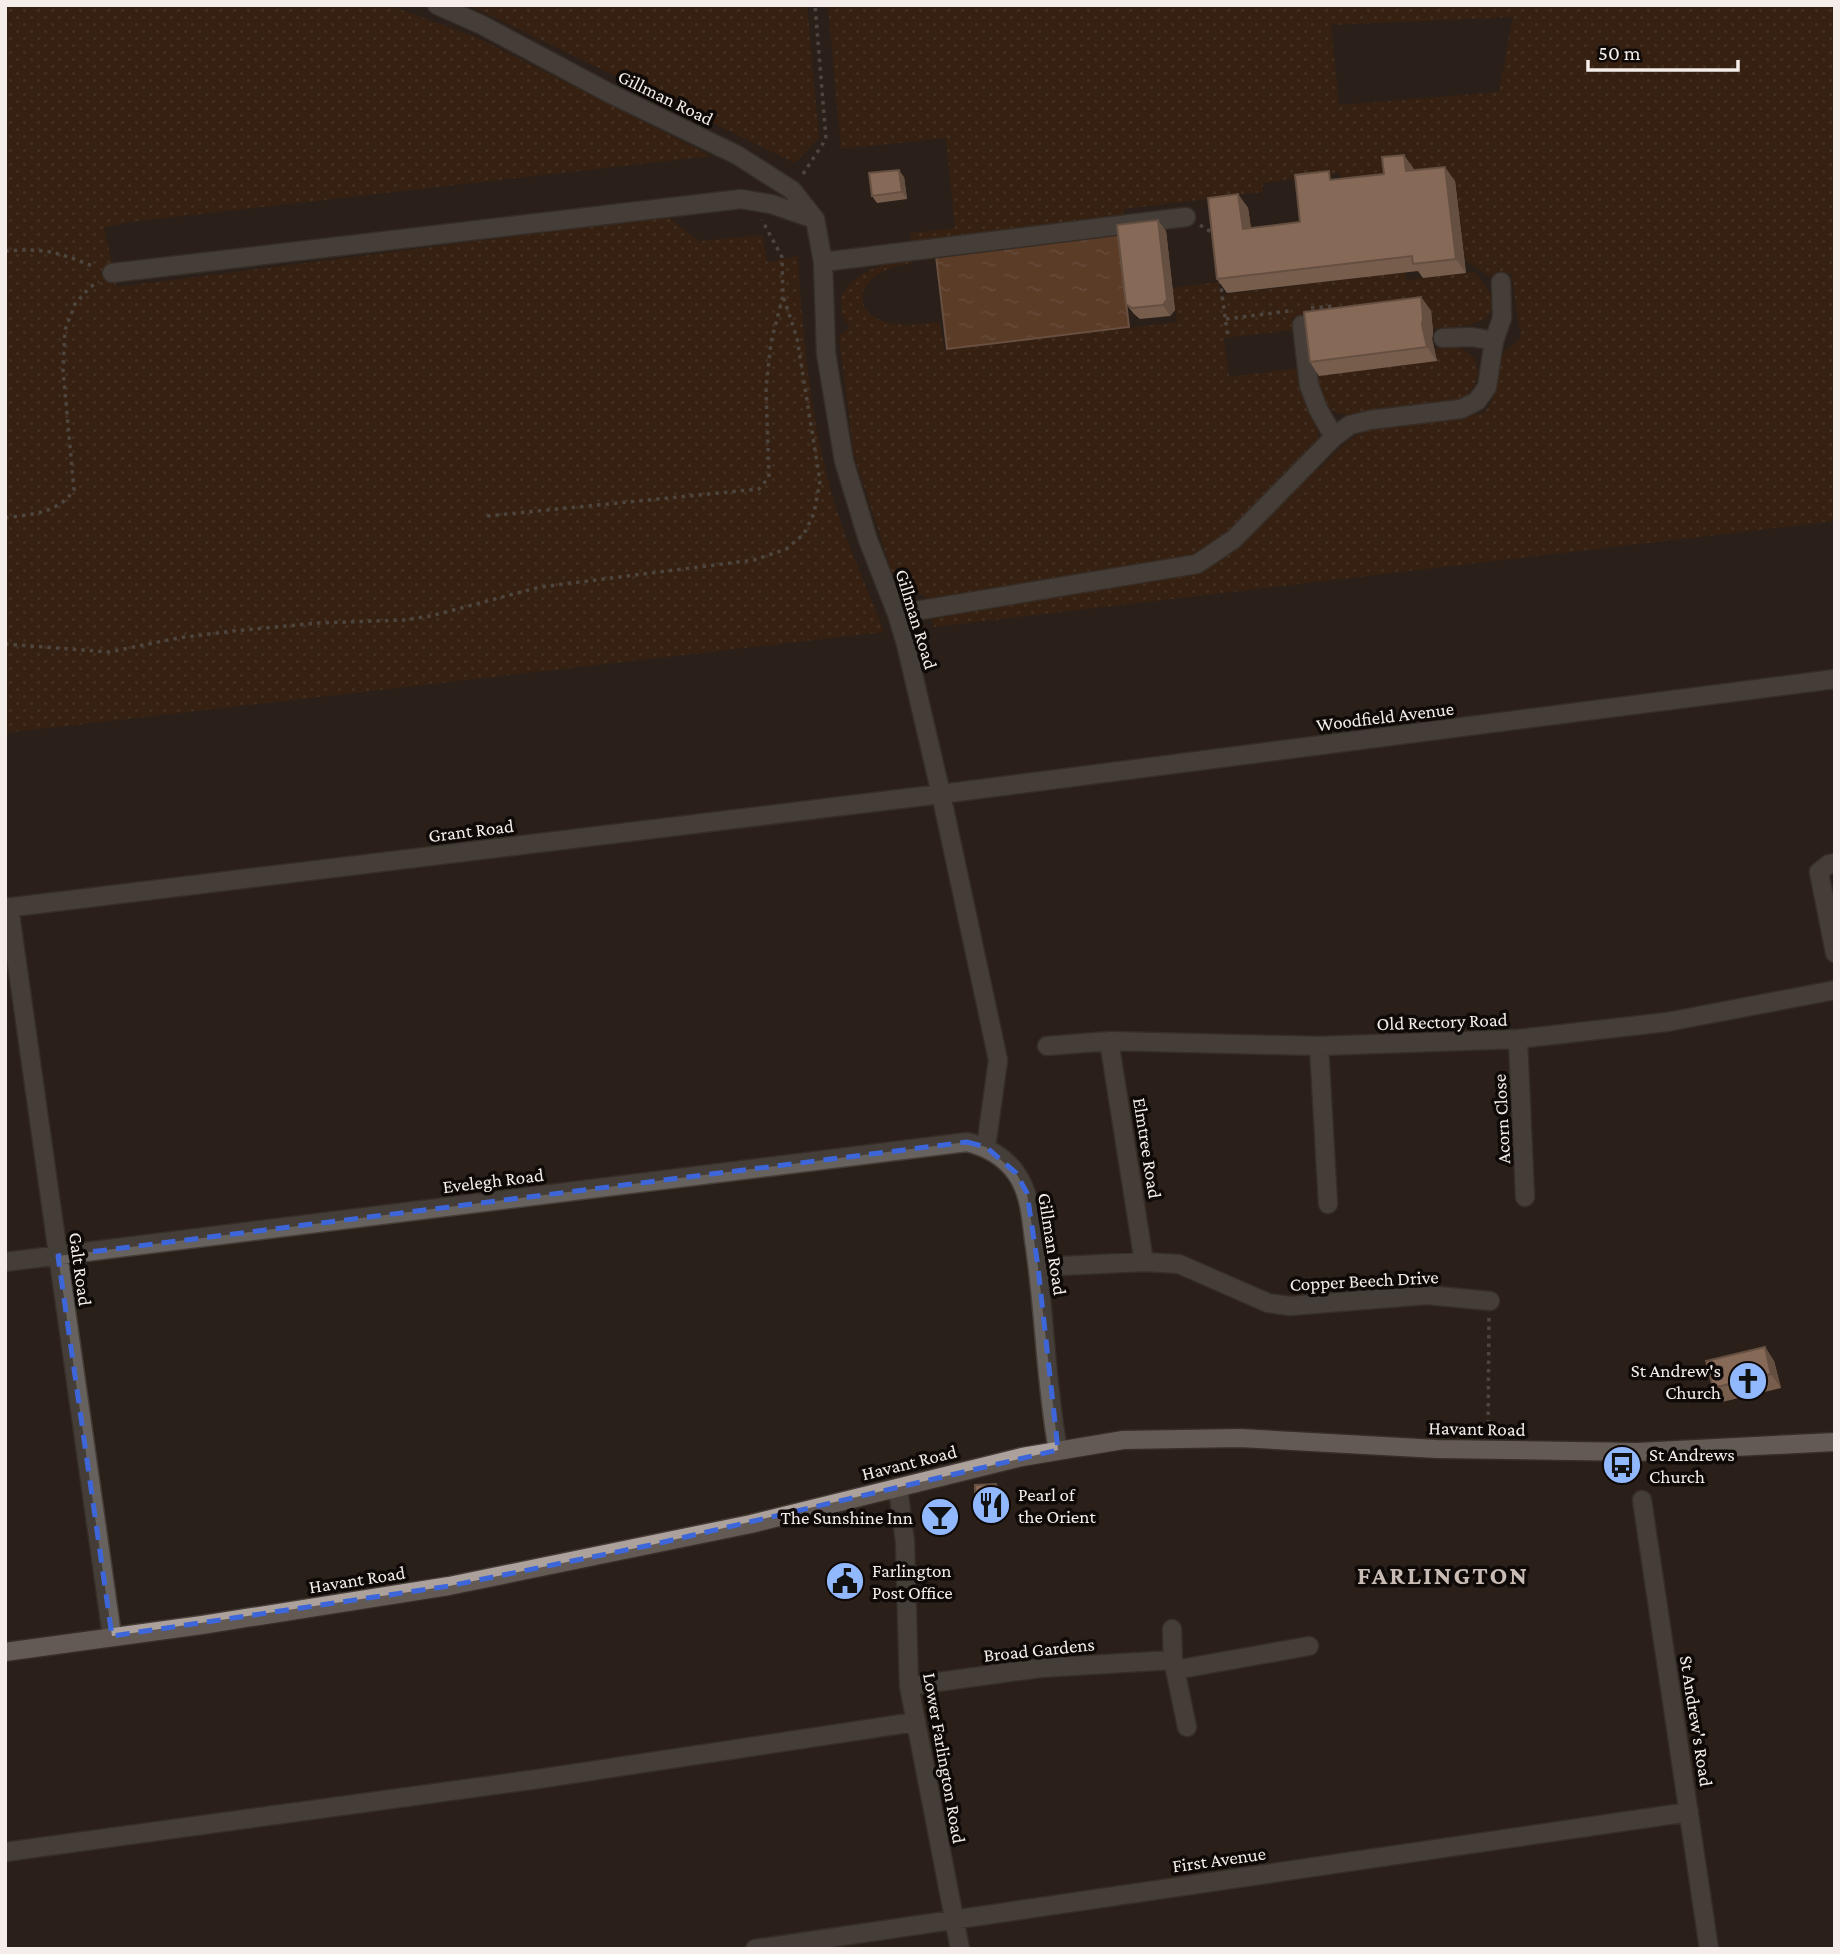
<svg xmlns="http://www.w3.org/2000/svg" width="1840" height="1954" viewBox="0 0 1840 1954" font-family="'Crimson Pro',serif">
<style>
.grass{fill:url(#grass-dots);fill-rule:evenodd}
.water{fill:url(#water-ripples);stroke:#b4886d;stroke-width:2}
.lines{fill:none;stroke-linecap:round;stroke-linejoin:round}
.minor-casing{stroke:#463d37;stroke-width:21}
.major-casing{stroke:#463d37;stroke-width:21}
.path{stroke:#79716b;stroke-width:3.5;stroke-dasharray:3.5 5;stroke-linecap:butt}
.minor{stroke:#67625e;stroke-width:18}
.major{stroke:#aca19b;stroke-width:18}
.wall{fill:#d4a68b}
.shaded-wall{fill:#ad8771}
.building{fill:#f7c1a2;stroke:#ad8771;stroke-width:2}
.marked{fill:none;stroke:#3d66db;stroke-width:5;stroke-dasharray:14 9;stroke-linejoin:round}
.labels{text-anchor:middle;stroke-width:7;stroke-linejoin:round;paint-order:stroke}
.street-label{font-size:19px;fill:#f4ede9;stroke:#0f0a08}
.poi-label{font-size:19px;fill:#f4ede9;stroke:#0f0a08;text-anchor:start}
.district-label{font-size:26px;font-weight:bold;letter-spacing:2px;fill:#c9bcb5;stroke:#0f0a08}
</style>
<defs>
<pattern id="grass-dots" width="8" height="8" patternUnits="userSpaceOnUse" patternTransform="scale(1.75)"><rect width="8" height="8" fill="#442109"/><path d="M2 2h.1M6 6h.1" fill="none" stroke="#60422d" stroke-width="1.8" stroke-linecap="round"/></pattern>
<pattern id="water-ripples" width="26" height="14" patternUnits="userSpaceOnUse" patternTransform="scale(1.75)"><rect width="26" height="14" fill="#985d38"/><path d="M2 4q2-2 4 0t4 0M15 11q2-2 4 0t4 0" fill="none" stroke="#ac7c5e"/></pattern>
</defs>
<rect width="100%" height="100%" fill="#2a201a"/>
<!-- grass -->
<path class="grass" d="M 5,5 L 388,5 L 476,37 L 711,156 L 130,222 L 104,228 L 117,287 L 668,217 L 699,241 L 762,235 L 767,262 L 798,256 C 802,338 812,433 837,511 C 850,552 869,591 884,632 L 5,733 Z
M 469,5 L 807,5 L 819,138 L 795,163 Z
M 828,5 L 1835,5 L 1835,521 L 934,627 L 928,598 L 916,593 L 907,577 L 894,578 L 854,455 L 839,337 L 850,327 L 842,315 L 841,296 C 858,270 883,263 912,259 L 912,264 C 903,265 894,266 886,270 C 857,283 852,312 886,322 C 904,327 922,324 940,322 L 944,349 L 1177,322 L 1172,288 L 1218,282 L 1220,295 L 1405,272 L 1407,280 L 1475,272 C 1487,288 1500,301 1486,319 L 1469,325 L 1433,329 L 1430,311 L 1338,312 L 1292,318 L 1293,330 L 1224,338 L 1229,377 L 1300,368 C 1305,385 1328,436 1314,450 C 1311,452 1307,453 1304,455 L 1318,470 C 1329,460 1339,448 1351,439 C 1376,421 1448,418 1481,414 C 1501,400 1492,377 1501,357 C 1505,350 1515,343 1521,337 L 1511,273 L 1489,276 L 1464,259 L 1455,181 L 1415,185 L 1413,169 L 1343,194 L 1340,173 L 1263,183 L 1263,192 L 1125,209 L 1120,220 L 911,245 L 910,233 L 955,228 L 946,138 L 841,149 ZM 1513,17 L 1499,92 L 1339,105 L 1331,25 Z
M 1455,347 C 1490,355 1481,392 1453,404 L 1354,416 C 1325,412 1321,404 1315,376 L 1437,361 L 1435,349 Z"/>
<!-- water -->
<path class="water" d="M 1118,235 L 1129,327 L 947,349 L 936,256 Z"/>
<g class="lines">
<!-- minor casing -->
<g class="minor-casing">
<path id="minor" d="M 437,5 L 482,25 L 611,94 L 737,155 L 792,190 L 815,219 L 823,262 L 826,353 L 844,461 L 868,540 L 897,614 L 906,644 L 941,794 L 998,1060 L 986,1147
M 823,262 L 1186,217
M 112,273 L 741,199 L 771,204 L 815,219
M 1302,325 L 1309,385 L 1318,409 L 1334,437
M 1443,338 L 1472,337 L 1494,341
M 897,614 L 1197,564 L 1234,539 L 1334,437 L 1350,425 L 1370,420 L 1461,409 L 1477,401 L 1487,387 L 1494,341 L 1502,318 L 1501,282
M 1835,863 L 1829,864 L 1819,872 L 1835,953
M 9,907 L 112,1636
M 5,908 L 941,794 L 1835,679
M 1518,1039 L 1525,1197
M 1109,1041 L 1144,1262
M 1047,1046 L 1109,1041 L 1319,1046 L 1518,1039 L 1667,1022 L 1835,990
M 1319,1046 L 1328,1204
M 5,1262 L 967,1142 C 987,1147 1004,1156 1016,1173 C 1030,1193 1031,1217 1034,1240 C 1045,1310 1045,1380 1058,1450
M 1038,1267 L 1144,1262 L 1179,1264 L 1268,1303 L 1290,1306 L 1427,1295 L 1490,1301
M 898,1488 L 905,1542 L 909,1686 L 960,1949
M 1642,1500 L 1709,1949
M 1172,1629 L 1173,1660 L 1187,1727
M 1175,1670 L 1309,1646
M 909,1686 L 1040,1668 L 1173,1660
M 5,1852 L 538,1779 L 915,1722
M 755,1949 L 1689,1812"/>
</g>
<!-- major casing -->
<g class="major-casing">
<path id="major" d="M 5,1652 L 202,1625 L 449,1586 L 751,1524 L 1022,1457 L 1123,1440 L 1240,1438 L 1437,1449 L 1637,1452 L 1835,1442"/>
</g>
<!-- path -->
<path class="path" d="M 803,174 L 826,139 L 815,5
M 1200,225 L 1214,234
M 5,251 C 46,248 57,252 95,267
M 1220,280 L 1228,338
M 1311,308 L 1335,306 L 1336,312
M 1226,319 L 1289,311
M 487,516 L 759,489 L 769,477 L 766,388 L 771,342 L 783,296 L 782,257 L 762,220
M 5,518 C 32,514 57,514 74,490 L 63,370 L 65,330 L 75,304 L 90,287 L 99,282
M 5,644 L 109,652 L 178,638 L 233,631 L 318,623 L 403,620 L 431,616 L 540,587 L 754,560 L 786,549 L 804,534 L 814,513 L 820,481 L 797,338 L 783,296
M 1488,1432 L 1489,1317"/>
<!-- minor -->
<use href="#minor" class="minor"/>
<!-- major -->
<use href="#major" class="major"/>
</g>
<!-- wall -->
<path class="wall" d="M 1414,169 L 1414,170 L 1455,181 L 1466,273 L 1423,278 L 1418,271 L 1227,293 L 1217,279 L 1238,194 L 1248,208 L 1251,228 L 1300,222 L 1335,180 L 1384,174 Z
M 904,177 L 907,199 L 877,203 L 872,196 Z
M 1166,231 L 1175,310 L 1170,316 L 1140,319 L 1134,314 L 1126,304 Z
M 1421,297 L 1431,311 L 1433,332 L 1432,339 L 1437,361 L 1319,376 L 1310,362 Z
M 1765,1347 L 1774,1361 L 1781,1388 L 1722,1402 L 1713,1388 Z
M 996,1484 L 1001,1491 L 1002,1518 L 980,1519 L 975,1512 Z"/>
<!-- shaded-wall -->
<path class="shaded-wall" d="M 1404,155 L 1414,169 L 1415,185 L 1406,171 Z
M 1445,167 L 1455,181 L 1466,273 L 1456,259 Z
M 899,170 L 904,177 L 907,199 L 902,192 Z
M 1238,194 L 1248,208 L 1253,243 L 1243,229 Z
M 1158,220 L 1166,231 L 1175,310 L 1170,316 L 1163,305 Z
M 1421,297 L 1431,311 L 1433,332 L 1432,339 L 1437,361 L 1427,347 L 1422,325 Z
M 1765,1347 L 1774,1361 L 1781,1388 L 1771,1374 Z
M 996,1484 L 1001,1491 L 1002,1518 L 997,1511 Z"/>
<!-- building -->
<path class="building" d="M 1404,155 L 1406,171 L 1445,167 L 1456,259 L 1413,264 L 1412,256 L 1217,279 L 1208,198 L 1238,194 L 1243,229 L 1300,222 L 1295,175 L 1329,171 L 1330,180 L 1384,174 L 1382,157 Z
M 899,170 L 902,192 L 872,196 L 869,173 Z
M 1158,220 L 1167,299 L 1163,305 L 1132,308 L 1126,304 L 1117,225 Z
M 1421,297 L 1423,318 L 1422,325 L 1427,347 L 1310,362 L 1304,312 Z
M 1765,1347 L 1771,1374 L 1713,1388 L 1706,1361 Z
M 996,1484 L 997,1511 L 975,1512 L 975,1485 Z"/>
<!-- marked area -->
<path d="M0 0H1840V1954H0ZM 967,1142 L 986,1147 L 1016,1173 L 1027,1193 L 1038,1267 L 1058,1450 L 651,1545 L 449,1586 L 112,1636 L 58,1256 Z" fill="#2a201a" fill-opacity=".55" fill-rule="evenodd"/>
<path class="marked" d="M 967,1142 L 986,1147 L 1016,1173 L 1027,1193 L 1038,1267 L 1058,1450 L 651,1545 L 449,1586 L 112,1636 L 58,1256 Z"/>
<!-- icons -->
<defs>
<g id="church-disc" transform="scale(2.0125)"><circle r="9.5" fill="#91b8fd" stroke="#0f0a08"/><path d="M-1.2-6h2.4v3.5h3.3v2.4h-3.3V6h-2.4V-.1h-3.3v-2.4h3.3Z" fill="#111"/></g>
<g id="bus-disc" transform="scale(2.0125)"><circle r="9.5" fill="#91b8fd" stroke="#0f0a08"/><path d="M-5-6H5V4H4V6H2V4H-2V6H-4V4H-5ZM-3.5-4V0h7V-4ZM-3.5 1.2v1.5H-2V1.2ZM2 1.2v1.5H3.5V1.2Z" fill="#111"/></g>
<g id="restaurant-disc" transform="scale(2.0125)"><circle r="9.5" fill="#91b8fd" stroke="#0f0a08"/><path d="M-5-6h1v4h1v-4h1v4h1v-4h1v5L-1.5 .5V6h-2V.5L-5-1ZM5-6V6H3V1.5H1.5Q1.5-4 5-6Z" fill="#111"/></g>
<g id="bar-disc" transform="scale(2.0125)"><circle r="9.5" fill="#91b8fd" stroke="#0f0a08"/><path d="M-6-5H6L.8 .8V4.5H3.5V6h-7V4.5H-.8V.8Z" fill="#111"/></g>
<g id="civic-disc" transform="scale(2.0125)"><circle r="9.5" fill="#91b8fd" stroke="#0f0a08"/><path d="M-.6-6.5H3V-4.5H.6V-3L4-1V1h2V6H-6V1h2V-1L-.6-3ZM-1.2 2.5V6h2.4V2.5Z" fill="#111"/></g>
</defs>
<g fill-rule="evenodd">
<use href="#church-disc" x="1748" y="1381"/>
<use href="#bus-disc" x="1622" y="1465"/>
<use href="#restaurant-disc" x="991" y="1505"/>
<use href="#bar-disc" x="940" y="1517"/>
<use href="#civic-disc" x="845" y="1581"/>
</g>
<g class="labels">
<!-- street labels -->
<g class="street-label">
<text transform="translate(666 97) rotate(26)" y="7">Gillman Road</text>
<text transform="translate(917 619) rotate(73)" y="7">Gillman Road</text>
<text transform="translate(1385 716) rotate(-7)" y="7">Woodfield Avenue</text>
<text transform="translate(471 830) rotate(-7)" y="7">Grant Road</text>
<text transform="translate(1442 1021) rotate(-2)" y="7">Old Rectory Road</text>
<text transform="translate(1501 1119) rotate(-93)" y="7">Acorn Close</text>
<text transform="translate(1148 1148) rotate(81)" y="7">Elmtree Road</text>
<text transform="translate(493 1180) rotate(-7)" y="7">Evelegh Road</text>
<text transform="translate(1053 1244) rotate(81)" y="7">Gillman Road</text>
<text transform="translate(81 1269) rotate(82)" y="7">Galt Road</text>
<text transform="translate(1364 1280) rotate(-3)" y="7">Copper Beech Drive</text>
<text transform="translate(1477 1428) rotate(1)" y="7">Havant Road</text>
<text transform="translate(909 1462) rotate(-14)" y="7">Havant Road</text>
<text transform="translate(357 1579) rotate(-9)" y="7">Havant Road</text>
<text transform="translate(1039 1649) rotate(-6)" y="7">Broad Gardens</text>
<text transform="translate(1697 1721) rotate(81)" y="7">St Andrew's Road</text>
<text transform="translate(945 1758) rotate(80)" y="7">Lower Farlington Road</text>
<text transform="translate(1219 1859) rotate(-8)" y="7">First Avenue</text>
</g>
<!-- poi labels -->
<g class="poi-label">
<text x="1721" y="1377" text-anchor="end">St Andrew's<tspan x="1721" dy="22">Church</tspan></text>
<text x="1649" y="1461">St Andrews<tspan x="1649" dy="22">Church</tspan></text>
<text x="1018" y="1501">Pearl of<tspan x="1018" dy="22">the Orient</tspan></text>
<text x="913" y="1524" text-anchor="end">The Sunshine Inn</text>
<text x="872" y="1577">Farlington<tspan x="872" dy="22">Post Office</tspan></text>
</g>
<!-- district labels -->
<g class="district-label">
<text x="1443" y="1584">FARLINGTON</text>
</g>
</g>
<!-- border -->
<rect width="1840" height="1954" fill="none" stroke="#f4ede9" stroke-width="14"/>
<!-- scale -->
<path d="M1588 60v10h150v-10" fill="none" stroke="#f4ede9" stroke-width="3.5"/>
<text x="1598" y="60" font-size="21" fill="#f4ede9" stroke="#0f0a08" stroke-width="5" paint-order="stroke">50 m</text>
</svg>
